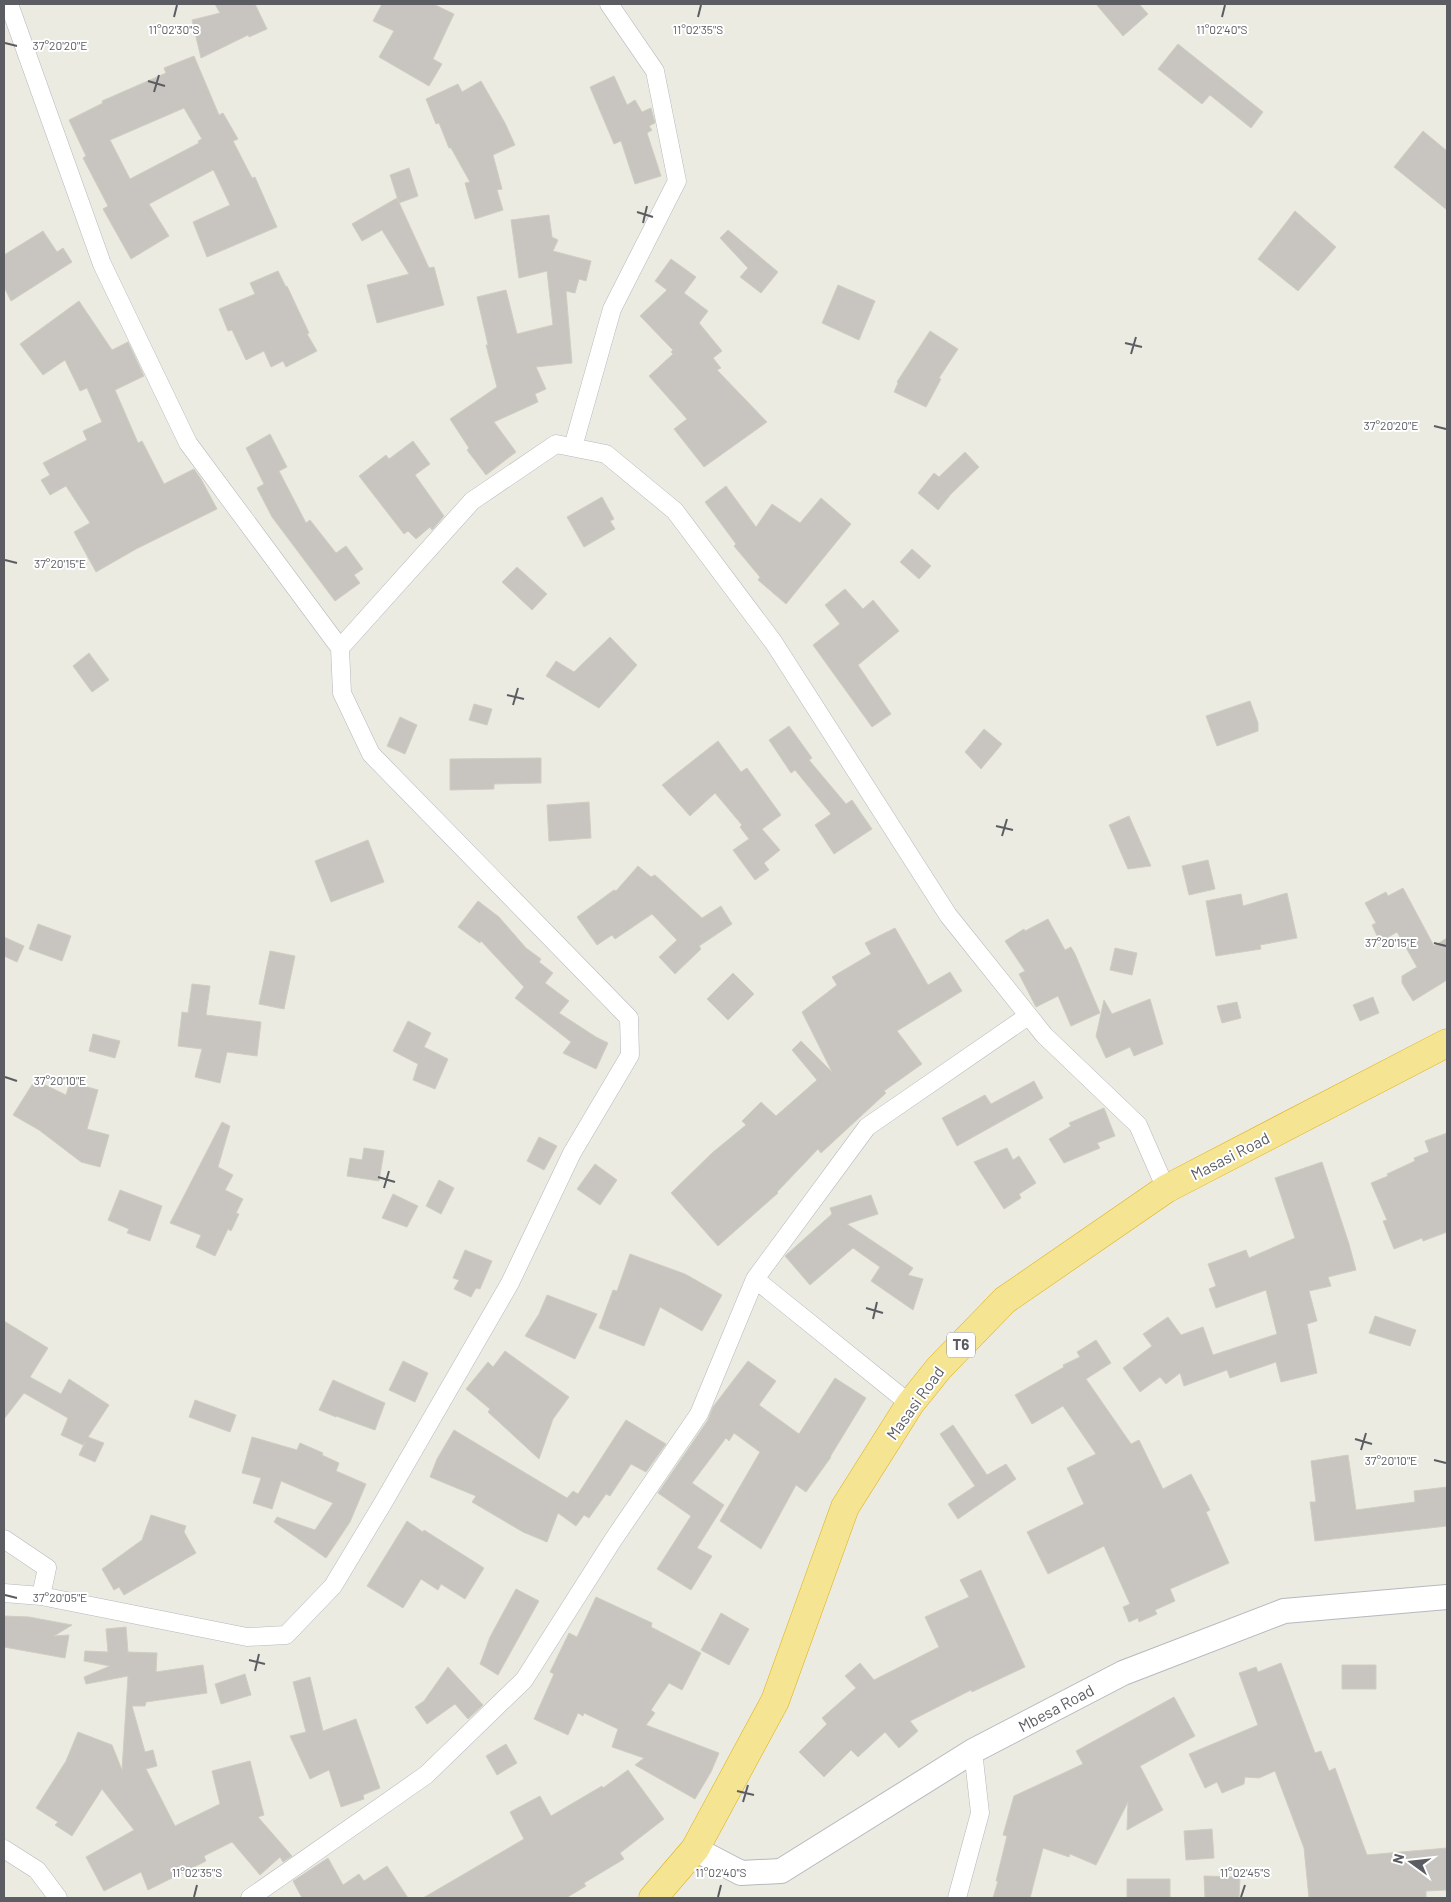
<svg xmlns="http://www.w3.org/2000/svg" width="1451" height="1902" viewBox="0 0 1451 1902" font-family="Barlow,sans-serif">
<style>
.building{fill:#c8c5c0;stroke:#d0cdc1;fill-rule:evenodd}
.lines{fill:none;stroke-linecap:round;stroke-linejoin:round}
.street-casing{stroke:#b5b7bc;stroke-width:19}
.secondary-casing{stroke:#b6b8be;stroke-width:26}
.highway-casing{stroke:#deb011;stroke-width:29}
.street{stroke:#fff;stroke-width:18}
.secondary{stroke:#fff;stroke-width:24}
.highway{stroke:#f5e491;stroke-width:28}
.ticks{fill:none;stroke:#5b5d62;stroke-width:2}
.labels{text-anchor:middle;stroke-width:4;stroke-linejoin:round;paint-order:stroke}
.shield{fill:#fff;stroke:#8c8e91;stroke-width:1}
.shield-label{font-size:15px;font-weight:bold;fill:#5b5d62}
.street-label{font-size:16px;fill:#5b5d62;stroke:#fff}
.ticks-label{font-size:12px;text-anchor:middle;fill:#5b5d62;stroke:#fff;stroke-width:4;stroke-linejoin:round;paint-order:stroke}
</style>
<rect width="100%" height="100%" fill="#ecebe2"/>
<!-- building -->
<path class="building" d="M 215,4 L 255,4 L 267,29 L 249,37 L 248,35 L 201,58 L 192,20 L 220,13 Z
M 382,4 L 433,4 L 454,14 L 433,59 L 442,64 L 429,86 L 379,57 L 394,31 L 373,21 Z
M 1096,4 L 1139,4 L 1148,14 L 1123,36 Z
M 1178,44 L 1263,112 L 1251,128 L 1210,95 L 1202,104 L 1158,69 Z
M 194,56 L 219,115 L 223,113 L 238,139 L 233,141 L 252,178 L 255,177 L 277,227 L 207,257 L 193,222 L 230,205 L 214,171 L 213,170 L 149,204 L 169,236 L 131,259 L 103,209 L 108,206 L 83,158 L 86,156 L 69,120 L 103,103 L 102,101 L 166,73 L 164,68 ZM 184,108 L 202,139 L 198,141 L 199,143 L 130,179 L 110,140 Z
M 614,76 L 627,105 L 635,100 L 642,112 L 651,108 L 655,123 L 649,126 L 652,130 L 647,133 L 661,176 L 635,184 L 621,141 L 614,144 L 590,87 Z
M 481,81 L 505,123 L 515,145 L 493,155 L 502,189 L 497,190 L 503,210 L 475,219 L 465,183 L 470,182 L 451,148 L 449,148 L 439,123 L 436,124 L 426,99 L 458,84 L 462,92 Z
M 1423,131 L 1447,151 L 1447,210 L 1394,167 Z
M 409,168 L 418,196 L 399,203 L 390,175 Z
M 397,198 L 429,268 L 434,267 L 444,305 L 377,323 L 367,285 L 409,274 L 382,230 L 362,241 L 352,224 Z
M 1295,211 L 1336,247 L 1298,291 L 1258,259 Z
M 549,215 L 552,237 L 558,240 L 553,251 L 591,261 L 586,281 L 579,279 L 575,293 L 566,291 L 572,363 L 536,367 L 546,389 L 535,394 L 538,402 L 494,422 L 516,452 L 486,475 L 467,450 L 469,448 L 450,419 L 497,387 L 486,345 L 488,345 L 477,297 L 506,290 L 517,334 L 553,325 L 547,271 L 519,278 L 511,220 Z
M 728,230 L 778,272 L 761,293 L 740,277 L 748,268 L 720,238 Z
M 43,231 L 57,252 L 63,248 L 72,262 L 11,301 L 4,287 L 4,255 Z
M 671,259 L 696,277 L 684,293 L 708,311 L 699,323 L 722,351 L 713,358 L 721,368 L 717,370 L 767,422 L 704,467 L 674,429 L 687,419 L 649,376 L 673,354 L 671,352 L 673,350 L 640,316 L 667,290 L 655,281 Z
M 278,271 L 286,287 L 287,286 L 309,333 L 307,334 L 317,351 L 286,367 L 283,361 L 271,367 L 264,351 L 246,360 L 232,330 L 228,331 L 219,309 L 255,294 L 250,283 Z
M 838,285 L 875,301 L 859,340 L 822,323 Z
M 79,301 L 112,350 L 128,342 L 144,376 L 115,390 L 138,443 L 142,441 L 164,484 L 194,469 L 201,479 L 217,509 L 136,549 L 96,572 L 74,532 L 90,523 L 66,486 L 50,495 L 41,480 L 50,475 L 43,463 L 87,440 L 83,431 L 102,422 L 87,388 L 80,391 L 65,360 L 43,375 L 20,344 Z
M 930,331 L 958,349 L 939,378 L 941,379 L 926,407 L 894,392 L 898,383 L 897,382 Z
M 270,434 L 287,467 L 279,471 L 306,523 L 310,520 L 336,553 L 346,546 L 363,569 L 354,575 L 360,583 L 335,601 L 272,517 L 257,488 L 264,484 L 246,448 Z
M 413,441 L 430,464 L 415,475 L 444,516 L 432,530 L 430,527 L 416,539 L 408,531 L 404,534 L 359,476 L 386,455 L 389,459 Z
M 965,452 L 979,467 L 951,494 L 938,510 L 918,493 L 934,473 L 939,477 Z
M 726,486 L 756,527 L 772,504 L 800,523 L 821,498 L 851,524 L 786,604 L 758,580 L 760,577 L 734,546 L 736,544 L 705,502 Z
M 602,497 L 614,519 L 610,521 L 615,529 L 584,547 L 567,517 Z
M 912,549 L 931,566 L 919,579 L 900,562 Z
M 517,567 L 547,594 L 532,610 L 502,582 Z
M 845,589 L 863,609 L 873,600 L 899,631 L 858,665 L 891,714 L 872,727 L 813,645 L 840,624 L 825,605 Z
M 610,637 L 637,665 L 599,708 L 546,676 L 556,661 L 574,672 Z
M 89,653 L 109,680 L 92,692 L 73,666 Z
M 1250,701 L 1258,723 L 1258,731 L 1217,746 L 1206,716 Z
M 474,704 L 492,709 L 487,725 L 469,720 Z
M 400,717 L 417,725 L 405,754 L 387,746 Z
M 789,726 L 812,758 L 809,760 L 846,804 L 852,800 L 872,829 L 834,854 L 815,825 L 831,814 L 795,770 L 791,773 L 769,740 Z
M 984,729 L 1002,744 L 981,769 L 965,752 Z
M 718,741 L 741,772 L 747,768 L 781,815 L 762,829 L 780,850 L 764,863 L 769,870 L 755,880 L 733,850 L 749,839 L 740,827 L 742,825 L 715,793 L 690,816 L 662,785 Z
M 541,758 L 541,783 L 494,784 L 494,789 L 450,790 L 450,759 Z
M 589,802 L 591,838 L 549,841 L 547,805 Z
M 1129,816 L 1151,866 L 1128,869 L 1109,825 Z
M 368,840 L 384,882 L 331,902 L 315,861 Z
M 1208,860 L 1215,889 L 1189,895 L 1182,866 Z
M 638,866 L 651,877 L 655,875 L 702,918 L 721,906 L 732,924 L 699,946 L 701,949 L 675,974 L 659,957 L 677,940 L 652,914 L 615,939 L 612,935 L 597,945 L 577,917 L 614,890 L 616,891 Z
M 1403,888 L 1434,946 L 1447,938 L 1447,980 L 1413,1001 L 1402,983 L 1402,976 L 1417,967 L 1397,932 L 1380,942 L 1372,925 L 1376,923 L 1365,903 L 1386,892 L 1388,896 Z
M 1287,893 L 1297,938 L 1260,945 L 1261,949 L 1216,956 L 1206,901 L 1241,894 L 1243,906 Z
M 478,901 L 499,917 L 526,948 L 541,959 L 539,962 L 553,973 L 545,983 L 569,1001 L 559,1013 L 596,1037 L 608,1043 L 596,1069 L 563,1053 L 571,1042 L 515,998 L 524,987 L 481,941 L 480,943 L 458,927 Z
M 1048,919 L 1065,950 L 1071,947 L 1075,954 L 1100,1013 L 1071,1026 L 1058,996 L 1036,1007 L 1019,974 L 1025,971 L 1005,941 L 1024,929 L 1025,931 Z
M 38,924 L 71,936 L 62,961 L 29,949 Z
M 895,928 L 928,985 L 950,972 L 962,991 L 897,1031 L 922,1064 L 884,1091 L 886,1093 L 821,1153 L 818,1149 L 777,1192 L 778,1193 L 718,1246 L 671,1193 L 712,1153 L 746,1125 L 742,1121 L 761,1102 L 776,1116 L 817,1080 L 792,1050 L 801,1041 L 832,1072 L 802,1012 L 837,985 L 832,977 L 871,954 L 865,943 Z
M 4,937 L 24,946 L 17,962 L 4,956 Z
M 1115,948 L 1137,953 L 1132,975 L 1110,970 Z
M 270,951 L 295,956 L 284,1009 L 259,1004 Z
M 733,973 L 754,994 L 728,1020 L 707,999 Z
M 192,984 L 210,986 L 206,1015 L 261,1022 L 257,1056 L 227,1052 L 220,1083 L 195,1077 L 202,1049 L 178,1046 L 182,1012 L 188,1013 Z
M 1373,997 L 1379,1013 L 1360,1021 L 1353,1005 Z
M 1150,999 L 1163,1044 L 1134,1056 L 1130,1047 L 1106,1058 L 1096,1036 L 1104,1000 L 1112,1014 Z
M 1237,1002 L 1241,1018 L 1222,1023 L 1217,1006 Z
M 408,1021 L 431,1033 L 424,1047 L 448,1059 L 435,1089 L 413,1080 L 418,1064 L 393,1051 Z
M 93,1034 L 120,1041 L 115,1058 L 89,1051 Z
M 35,1080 L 66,1095 L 70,1082 L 98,1090 L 87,1129 L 109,1135 L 100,1167 L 81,1162 L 39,1130 L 13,1115 Z
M 1034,1081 L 1043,1098 L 957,1146 L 942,1118 L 985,1095 L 991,1104 Z
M 1104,1108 L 1115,1136 L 1097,1143 L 1100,1148 L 1064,1163 L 1049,1139 L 1071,1126 L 1069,1123 Z
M 222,1122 L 230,1126 L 218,1167 L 233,1175 L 225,1190 L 243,1199 L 236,1213 L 239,1214 L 231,1231 L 228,1229 L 215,1256 L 196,1247 L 201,1235 L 170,1223 Z
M 1447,1133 L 1447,1232 L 1423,1241 L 1422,1238 L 1394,1249 L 1383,1221 L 1387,1220 L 1371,1183 L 1388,1176 L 1387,1174 L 1415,1161 L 1414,1158 L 1429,1152 L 1425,1141 Z
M 539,1137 L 557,1146 L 544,1170 L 527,1161 Z
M 364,1148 L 384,1151 L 379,1181 L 347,1176 L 350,1158 L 362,1160 Z
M 1007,1148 L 1013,1160 L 1019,1156 L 1036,1183 L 1019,1194 L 1021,1198 L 1004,1209 L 974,1162 Z
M 1322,1162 L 1349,1244 L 1356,1270 L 1328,1277 L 1331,1286 L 1309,1291 L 1317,1321 L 1307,1324 L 1317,1373 L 1281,1382 L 1276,1362 L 1230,1378 L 1227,1370 L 1184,1386 L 1180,1373 L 1166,1384 L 1160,1377 L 1140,1392 L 1123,1368 L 1152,1346 L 1143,1334 L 1168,1317 L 1181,1335 L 1203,1327 L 1213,1355 L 1277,1334 L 1266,1290 L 1216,1308 L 1209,1289 L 1216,1286 L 1208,1264 L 1246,1250 L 1249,1258 L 1295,1238 L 1275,1178 Z
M 595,1164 L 617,1180 L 600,1205 L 577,1189 Z
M 439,1180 L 454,1188 L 441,1214 L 426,1206 Z
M 120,1190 L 162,1206 L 150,1241 L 127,1233 L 129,1229 L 108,1220 Z
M 393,1194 L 418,1206 L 407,1227 L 382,1218 Z
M 871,1195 L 878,1214 L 847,1224 L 913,1268 L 908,1275 L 923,1279 L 913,1310 L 871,1281 L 880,1267 L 853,1248 L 810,1285 L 785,1256 L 832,1214 L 830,1208 Z
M 465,1250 L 492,1261 L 480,1289 L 476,1288 L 471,1297 L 454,1289 L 459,1280 L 453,1278 Z
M 630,1254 L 685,1274 L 722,1295 L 702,1331 L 660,1307 L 644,1346 L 599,1328 L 613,1290 L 617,1291 Z
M 547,1295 L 597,1314 L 575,1359 L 525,1336 L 539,1314 Z
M 1375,1316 L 1416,1330 L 1410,1346 L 1369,1333 Z
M 4,1321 L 48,1348 L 30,1377 L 61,1394 L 69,1379 L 109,1405 L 88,1437 L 104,1443 L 95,1462 L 79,1455 L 85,1442 L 83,1445 L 61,1435 L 68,1418 L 24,1393 L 4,1419 Z
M 1096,1340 L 1111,1363 L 1086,1379 L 1131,1444 L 1139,1440 L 1163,1489 L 1191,1474 L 1210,1510 L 1206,1512 L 1229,1563 L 1170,1589 L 1175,1601 L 1155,1610 L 1157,1614 L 1139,1622 L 1138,1618 L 1129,1622 L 1123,1607 L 1130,1604 L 1104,1546 L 1048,1574 L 1027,1532 L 1084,1504 L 1067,1468 L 1096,1454 L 1063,1406 L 1032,1424 L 1015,1395 L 1064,1367 L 1063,1365 L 1080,1357 L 1077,1352 Z
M 505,1351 L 569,1397 L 553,1419 L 539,1459 L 488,1412 L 490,1409 L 466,1389 L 488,1362 L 493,1367 Z
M 403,1361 L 428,1373 L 415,1402 L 389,1390 Z
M 748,1361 L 776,1381 L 759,1405 L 799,1434 L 835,1378 L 866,1398 L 830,1457 L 831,1457 L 806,1492 L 796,1485 L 761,1549 L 720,1521 L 760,1452 L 734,1433 L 729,1441 L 726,1438 L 692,1483 L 724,1505 L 697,1548 L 712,1556 L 691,1590 L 657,1569 L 691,1516 L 658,1493 L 708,1420 L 713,1407 Z
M 333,1380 L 385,1403 L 375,1430 L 336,1416 L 336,1417 L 319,1410 Z
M 195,1400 L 236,1415 L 230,1432 L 189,1417 Z
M 626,1420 L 666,1444 L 646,1472 L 631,1464 L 610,1496 L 606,1494 L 589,1518 L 584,1515 L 576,1526 L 558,1513 L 547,1542 L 523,1532 L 472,1502 L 476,1496 L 430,1477 L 437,1459 L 454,1430 L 567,1498 L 573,1491 L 578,1494 Z
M 953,1425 L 987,1475 L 1006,1464 L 1016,1479 L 958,1519 L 948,1504 L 975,1486 L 940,1434 Z
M 252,1437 L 297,1450 L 300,1443 L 323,1453 L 322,1455 L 339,1463 L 336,1471 L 366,1484 L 350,1522 L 326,1558 L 274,1522 L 277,1517 L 315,1530 L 333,1503 L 281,1481 L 272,1509 L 253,1503 L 261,1478 L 242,1473 Z
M 1348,1455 L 1356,1510 L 1415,1502 L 1414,1491 L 1447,1487 L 1447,1526 L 1315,1541 L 1310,1502 L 1316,1502 L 1311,1461 Z
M 151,1515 L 186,1526 L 184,1532 L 196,1553 L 124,1595 L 119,1587 L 114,1590 L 102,1569 L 142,1540 Z
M 407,1521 L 423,1532 L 424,1530 L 484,1568 L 465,1599 L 441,1584 L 438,1590 L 421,1579 L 403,1608 L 367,1586 Z
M 981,1570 L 1025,1667 L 972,1692 L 971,1690 L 910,1721 L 918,1731 L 899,1748 L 885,1732 L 858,1757 L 851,1750 L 824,1777 L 799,1752 L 827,1724 L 822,1718 L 856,1688 L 845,1676 L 860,1663 L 874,1680 L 939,1647 L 925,1617 L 969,1597 L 960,1580 Z
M 516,1589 L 539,1601 L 498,1675 L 480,1664 L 490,1637 Z
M 596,1597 L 652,1623 L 651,1627 L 701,1653 L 682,1690 L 669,1683 L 651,1710 L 655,1713 L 646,1725 L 719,1753 L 711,1772 L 695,1799 L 635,1765 L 644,1758 L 612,1747 L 618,1729 L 584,1713 L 583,1716 L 578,1713 L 568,1735 L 534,1719 L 554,1674 L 550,1672 L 569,1633 L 577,1637 Z
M 721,1613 L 749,1629 L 729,1665 L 701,1650 Z
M 4,1616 L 29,1617 L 72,1625 L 54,1636 L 69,1635 L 65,1658 L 4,1647 Z
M 126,1627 L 128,1652 L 157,1653 L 156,1672 L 203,1665 L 207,1693 L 146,1702 L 145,1706 L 132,1706 L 145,1752 L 153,1750 L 157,1766 L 146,1769 L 175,1826 L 220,1804 L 212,1771 L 250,1761 L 264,1815 L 258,1817 L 292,1856 L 283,1862 L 280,1857 L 260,1875 L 232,1842 L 204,1856 L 206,1861 L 148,1890 L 141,1872 L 104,1891 L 86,1857 L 134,1830 L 102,1789 L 72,1836 L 55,1825 L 58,1822 L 36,1808 L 66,1761 L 78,1732 L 112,1745 L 122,1770 L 128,1676 L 86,1684 L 84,1677 L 110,1666 L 84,1661 L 85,1651 L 108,1652 L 106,1629 Z
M 1281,1663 L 1315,1753 L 1321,1751 L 1329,1771 L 1335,1768 L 1367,1855 L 1447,1848 L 1447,1890 L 1426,1891 L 1426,1898 L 1309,1898 L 1304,1848 L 1275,1771 L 1259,1778 L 1245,1777 L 1244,1784 L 1222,1793 L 1217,1782 L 1205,1788 L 1189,1754 L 1258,1725 L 1239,1673 L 1256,1667 L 1258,1672 Z
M 1342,1665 L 1376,1665 L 1376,1689 L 1342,1689 Z
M 448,1667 L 483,1705 L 468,1719 L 455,1704 L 427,1724 L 415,1707 L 424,1701 Z
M 245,1674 L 251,1695 L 221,1704 L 215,1684 Z
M 310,1677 L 323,1731 L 356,1719 L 380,1788 L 363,1795 L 364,1799 L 341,1807 L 329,1770 L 310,1779 L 290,1736 L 306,1732 L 293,1682 Z
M 1174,1697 L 1195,1736 L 1140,1766 L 1163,1810 L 1127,1830 L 1128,1802 L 1096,1865 L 1070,1854 L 1069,1857 L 1043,1848 L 1030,1898 L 993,1898 L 998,1881 L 996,1881 L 1007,1836 L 1003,1835 L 1014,1796 L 1083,1764 L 1076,1751 Z
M 506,1744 L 517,1763 L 497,1775 L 486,1756 Z
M 628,1770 L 664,1819 L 620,1853 L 624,1859 L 584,1883 L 586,1886 L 566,1898 L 423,1898 L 524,1839 L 510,1812 L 540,1796 L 551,1816 L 602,1786 L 603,1788 Z
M 1212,1829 L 1214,1858 L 1186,1860 L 1184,1831 Z
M 328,1858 L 343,1885 L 359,1874 L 364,1881 L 387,1866 L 408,1898 L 302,1898 L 293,1881 Z
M 1204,1876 L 1240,1877 L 1239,1898 L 1205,1898 Z
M 1127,1879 L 1170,1879 L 1170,1898 L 1127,1898 Z"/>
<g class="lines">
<!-- street casing -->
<g class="street-casing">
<path id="street" d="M 9,4 L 102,264 L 188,443 L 340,648
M 573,447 L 612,309 L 677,181 L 655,71 L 609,4
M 755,1279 L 910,1404
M 4,1539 L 47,1568 L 41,1596
M 4,1593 L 41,1596 L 247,1637 L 286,1635 L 333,1586 L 383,1503 L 510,1283 L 572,1153 L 630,1055 L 629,1018 L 371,754 L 342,693 L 340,648 L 472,501 L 556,444 L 606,454 L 675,511 L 774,643 L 948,915 L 1044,1035 L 1138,1125 L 1166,1189
M 4,1849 L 37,1870 L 58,1898
M 250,1898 L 426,1775 L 524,1680 L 613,1540 L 699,1414 L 755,1279 L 867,1127 L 1028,1016
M 957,1898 L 980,1813 L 973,1751"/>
</g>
<!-- secondary casing -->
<g class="secondary-casing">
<path id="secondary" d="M 695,1849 L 741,1873 L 781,1871 L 973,1751 L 1123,1673 L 1284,1611 L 1447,1597"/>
</g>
<!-- highway casing -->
<g class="highway-casing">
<path id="highway" d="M 653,1898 L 695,1849 L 775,1701 L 845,1507 L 910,1404 L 939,1368 L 1005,1300 L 1166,1189 L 1447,1043"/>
</g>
<!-- street -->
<use href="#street" class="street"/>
<!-- secondary -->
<use href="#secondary" class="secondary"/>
<!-- highway -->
<use href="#highway" class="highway"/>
</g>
<!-- ticks -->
<path class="ticks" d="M 174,17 L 177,5M 698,17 L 701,5M 1222,17 L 1225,5M 5,43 L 17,46M 148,81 L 165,86M 154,92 L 159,75M 637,212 L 653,217M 643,223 L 647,206M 1125,343 L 1142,347M 1131,354 L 1136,337M 1434,426 L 1446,429M 5,560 L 17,563M 507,695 L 524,699M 513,705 L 518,688M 996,826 L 1013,830M 1002,836 L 1007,819M 1434,943 L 1446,946M 5,1077 L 17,1081M 378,1177 L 395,1182M 384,1188 L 389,1171M 866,1308 L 883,1313M 873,1319 L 877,1302M 1355,1439 L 1372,1444M 1361,1450 L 1366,1433M 1434,1460 L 1446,1463M 5,1595 L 17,1598M 249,1660 L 265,1664M 255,1671 L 259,1654M 737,1791 L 754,1795M 743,1802 L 748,1785M 194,1897 L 197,1885M 718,1897 L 721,1885M 1241,1897 L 1245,1885"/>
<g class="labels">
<!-- shield labels -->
<rect class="shield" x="947" y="1332.5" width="28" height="25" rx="4"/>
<g class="shield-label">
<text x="961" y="1350">T6</text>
</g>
<!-- street labels -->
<g class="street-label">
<text transform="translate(1230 1156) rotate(-27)" y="6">Masasi Road</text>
<text transform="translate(915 1403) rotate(-54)" y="6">Masasi Road</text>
<text transform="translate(1056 1708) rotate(-28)" y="6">Mbesa Road</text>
</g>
</g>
<g class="ticks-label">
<text x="174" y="34">11°02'30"S</text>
<text x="698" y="34">11°02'35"S</text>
<text x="1222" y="34">11°02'40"S</text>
<text x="60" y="50">37°20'20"E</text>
<text x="1391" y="430">37°20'20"E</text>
<text x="60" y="568">37°20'15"E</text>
<text x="1391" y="947">37°20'15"E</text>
<text x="60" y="1085">37°20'10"E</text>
<text x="1391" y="1465">37°20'10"E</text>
<text x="60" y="1602">37°20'05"E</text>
<text x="197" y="1877">11°02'35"S</text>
<text x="721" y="1877">11°02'40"S</text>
<text x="1245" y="1877">11°02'45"S</text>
</g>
<!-- border -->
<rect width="1451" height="1902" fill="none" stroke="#5b5d62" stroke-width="10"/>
<!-- north arrow -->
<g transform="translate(1411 1862) rotate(285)" stroke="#ffffff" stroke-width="4" paint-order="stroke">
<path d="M0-4L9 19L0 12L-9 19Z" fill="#5b5d62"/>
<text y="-8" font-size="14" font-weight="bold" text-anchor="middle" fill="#5b5d62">N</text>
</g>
</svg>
